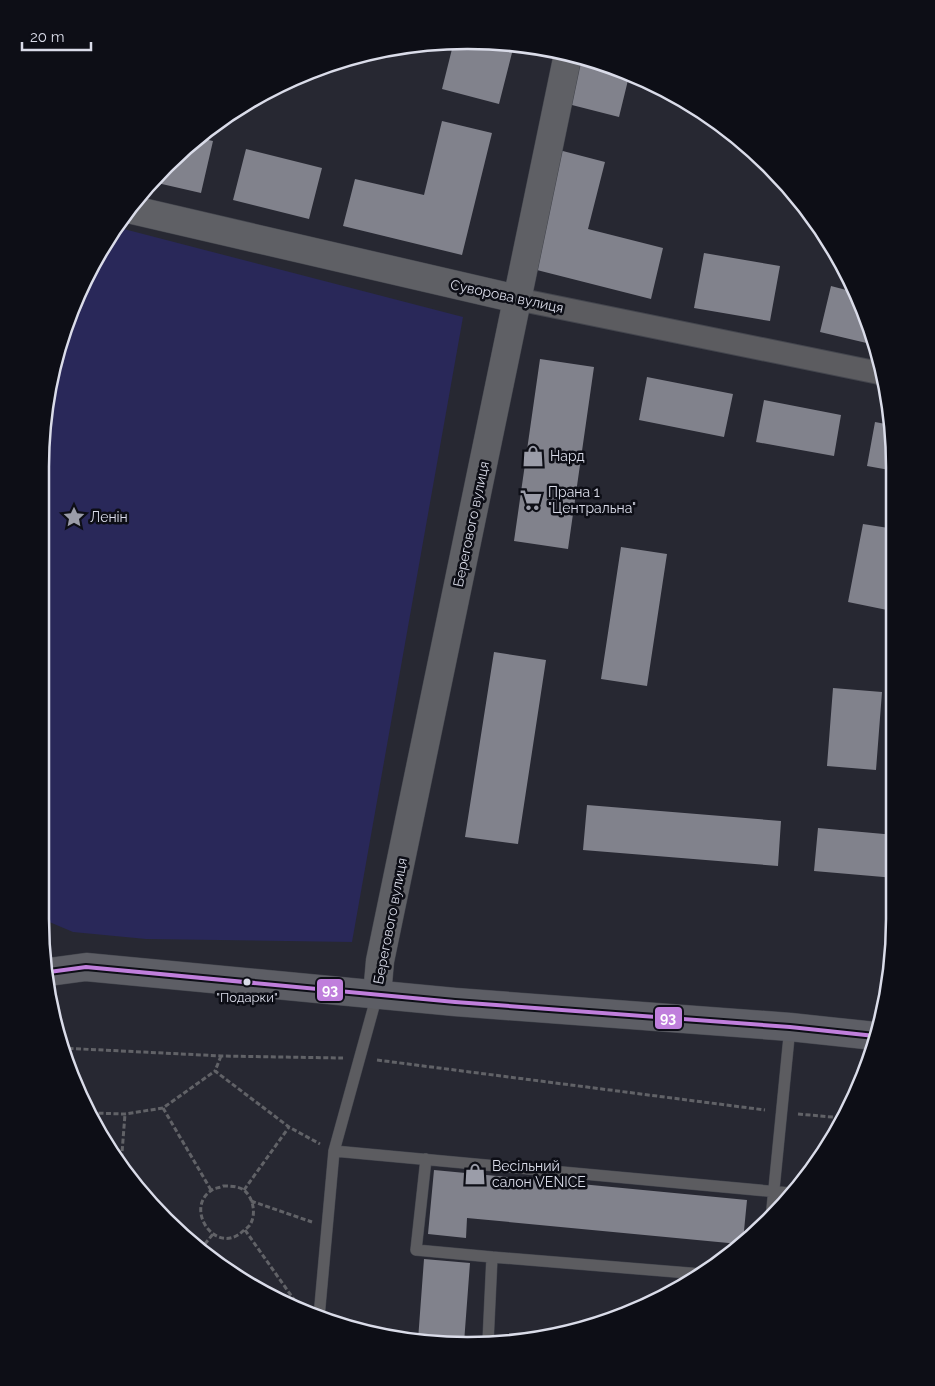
<svg xmlns="http://www.w3.org/2000/svg" width="935" height="1386" viewBox="0 0 935 1386" font-family="Raleway,sans-serif">
<style>
.green{fill:#292859}
.building{fill:#81828c}
.lines{fill:none;stroke-linecap:round;stroke-linejoin:round}
.lane-casing{stroke:#44464e;stroke-width:12}
.street-casing{stroke:#44464e;stroke-width:24}
.secondary-casing{stroke:#44464e;stroke-width:29}
.primary-casing{stroke:#44464e;stroke-width:29}
.path{stroke:#616267;stroke-width:3;stroke-dasharray:5 2.5;stroke-linecap:butt}
.lane{stroke:#5c5c60;stroke-width:11}
.street{stroke:#5c5c60;stroke-width:22}
.secondary{stroke:#5f6065;stroke-width:28}
.primary{stroke:#5d5e65;stroke-width:28}
.bus-1-casing{stroke:#0d0e16;stroke-width:8}
.bus-1{stroke:#c07fdc;stroke-width:4}
.bus-dot{fill:#dadce9;stroke:#0d0e16;stroke-width:2}
.labels{text-anchor:middle;stroke-width:5;stroke-linejoin:round;paint-order:stroke}
.bus-label{font-size:13px;fill:#dadce9;stroke:#0d0e16}
.street-label{font-size:14px;fill:#dadce9;stroke:#0d0e16}
.poi-label{font-size:14px;fill:#dadce9;stroke:#0d0e16;text-anchor:start}
.rim{fill:none;stroke:#dadce9;stroke-width:2.5}
.line-badge{stroke:#0d0e16;stroke-width:2}
.badge-label{font-size:14px;text-anchor:middle;font-weight:bold;fill:#fff}
</style>
<rect width="100%" height="100%" fill="#272832"/>
<!-- green -->
<path class="green" d="M 120,228 L 463,317 L 352,942 L 146,939 L 73,932 L 40,918 L 40,468 L 48,384 L 84,278 Z"/>
<!-- building -->
<path class="building" d="M 467,40 L 514,45 L 499,104 L 442,89 L 454,41 Z
M 580,57 L 630,72 L 619,117 L 568,104 Z
M 442,121 L 492,133 L 462,255 L 343,226 L 355,179 L 424,195 Z
M 199,138 L 213,141 L 201,193 L 153,182 L 165,165 Z
M 246,149 L 322,168 L 309,219 L 233,200 Z
M 559,150 L 605,162 L 588,229 L 663,248 L 651,299 L 529,268 Z
M 704,253 L 780,266 L 770,321 L 694,308 Z
M 852,284 L 862,304 L 875,345 L 820,332 L 831,286 L 850,291 Z
M 540,359 L 594,367 L 568,549 L 514,541 Z
M 647,377 L 733,394 L 724,437 L 639,420 Z
M 764,400 L 841,415 L 834,456 L 756,442 Z
M 875,422 L 891,425 L 895,471 L 867,466 Z
M 863,524 L 895,529 L 895,596 L 892,611 L 848,602 Z
M 621,547 L 667,554 L 647,686 L 601,679 Z
M 494,652 L 546,660 L 518,844 L 465,837 Z
M 833,688 L 882,692 L 876,770 L 827,766 Z
M 587,805 L 781,821 L 778,866 L 583,850 Z
M 818,828 L 895,835 L 895,878 L 814,871 Z
M 434,1170 L 747,1200 L 743,1241 L 739,1244 L 467,1218 L 466,1238 L 428,1234 Z
M 424,1259 L 470,1263 L 464,1343 L 439,1345 L 418,1340 Z"/>
<g class="lines">
<!-- lane casing -->
<g class="lane-casing">
<path id="lane" d="M 334,1151 L 790,1193
M 426,1159 L 416,1250 L 492,1257
M 771,1219 L 790,1027
M 319,1317 L 334,1151 L 377,995
M 488,1342 L 492,1257 L 701,1274"/>
</g>
<!-- street casing -->
<g class="street-casing">
<path id="street" d="M 517,299 L 884,374"/>
</g>
<!-- secondary casing -->
<g class="secondary-casing">
<path id="secondary" d="M 133,210 L 517,299
M 377,995 L 380,961 L 568,54"/>
</g>
<!-- primary casing -->
<g class="primary-casing">
<path id="primary" d="M 49,972 L 86,967 L 455,1002 L 790,1027 L 875,1036"/>
</g>
<!-- path -->
<path class="path" d="M 61,1048 L 221,1056 L 343,1058
M 221,1056 L 215,1071 L 289,1127 L 320,1144
M 377,1060 L 765,1110
M 163,1108 L 211,1190
M 91,1113 L 125,1114 L 163,1108 L 215,1071
M 798,1114 L 843,1118
M 121,1166 L 125,1114
M 223,1186 C 229,1186 240,1186 245,1191 C 253,1198 256,1213 251,1223 C 250,1226 246,1229 243,1231 C 216,1257 183,1208 212,1190 C 215,1188 219,1188 223,1186 Z
M 244,1190 L 289,1127
M 251,1201 L 312,1222
M 245,1230 L 302,1311
M 200,1250 L 213,1234"/>
<!-- lane -->
<use href="#lane" class="lane"/>
<!-- street -->
<use href="#street" class="street"/>
<!-- secondary -->
<use href="#secondary" class="secondary"/>
<!-- primary -->
<use href="#primary" class="primary"/>
<!-- bus-1 casing -->
<g class="bus-1-casing">
<path id="bus-1" d="M 49,972 L 86,967 L 455,1002 L 790,1027 L 875,1036"/>
</g>
<!-- bus-1 -->
<use href="#bus-1" class="bus-1"/>
</g>
<!-- icons -->
<defs>
<g id="shop-bare" transform="scale(1.725)"><path d="M-5-2.5h2.3a2.7 3.5 0 0 1 5.4 0H5L5.5 6h-11ZM-1.5-2.5h3a1.5 2.3 0 0 0-3 0Z" fill="#9b9da9" stroke="#0d0e16" stroke-width="2.5" paint-order="stroke"/></g>
<g id="supermarket-bare" transform="scale(1.725)"><path d="M-6-5.5h2.5l.6 2H6L4.5 2H-2.5L-4.4-4H-6ZM-1.5 3.2a1.3 1.3 0 1 0 .1 0ZM3 3.2a1.3 1.3 0 1 0 .1 0Z" fill="#9b9da9" stroke="#0d0e16" stroke-width="2.5" paint-order="stroke"/></g>
<g id="sight-bare" transform="scale(1.725)"><path d="M0-6L1.8-2.2L6-1.7L2.9 1.2L3.7 5.4L0 3.3L-3.7 5.4L-2.9 1.2L-6-1.7L-1.8-2.2Z" fill="#9b9da9" stroke="#0d0e16" stroke-width="2.5" paint-order="stroke"/></g>
</defs>
<g fill-rule="evenodd">
<use href="#shop-bare" x="533" y="456"/>
<use href="#supermarket-bare" x="531" y="500"/>
<use href="#sight-bare" x="74" y="517"/>
<use href="#shop-bare" x="475" y="1174"/>
</g>
<!-- markers -->
<circle class="bus-dot" cx="247" cy="982" r="4.5"/>
<g class="labels">
<!-- bus labels -->
<g class="bus-label">
<text x="247" y="1002">"Подарки"</text>
</g>
<!-- street labels -->
<g class="street-label">
<text transform="translate(507 296) rotate(12)" y="5">Суворова вулиця</text>
<text transform="translate(471 524) rotate(-78)" y="5">Берегового вулиця</text>
<text transform="translate(390 921) rotate(-79)" y="5">Берегового вулиця</text>
</g>
<!-- poi labels -->
<g class="poi-label">
<text x="550" y="461">Нард</text>
<text x="548" y="497">Прана 1<tspan x="548" dy="16">"Центральна"</tspan></text>
<text x="90" y="522">Ленін</text>
<text x="492" y="1171">Весільний<tspan x="492" dy="16">салон VENICE</tspan></text>
</g>
</g>
<!-- crop -->
<path d="M0 0H935V1386H0ZM467 49H468A418 418 0 0 1 886 467V919A418 418 0 0 1 468 1337H467A418 418 0 0 1 49 919V467A418 418 0 0 1 467 49Z" fill="#0d0e16" fill-rule="evenodd"/>
<path class="rim" d="M467 49H468A418 418 0 0 1 886 467V919A418 418 0 0 1 468 1337H467A418 418 0 0 1 49 919V467A418 418 0 0 1 467 49Z"/>
<g class="line-badge">
<rect x="316" y="978" width="28" height="24" rx="5" fill="#c07fdc"/>
<rect x="654" y="1006" width="29" height="24" rx="5" fill="#c07fdc"/>
</g>
<g class="badge-label">
<text x="330" y="995">93</text>
<text x="668" y="1023">93</text>
</g>
<!-- scale -->
<path d="M22 42v8h69v-8" fill="none" stroke="#dadce9" stroke-width="2.5"/>
<text x="30" y="42" font-size="15" fill="#dadce9" stroke="#0d0e16" stroke-width="4" paint-order="stroke">20 m</text>
</svg>
